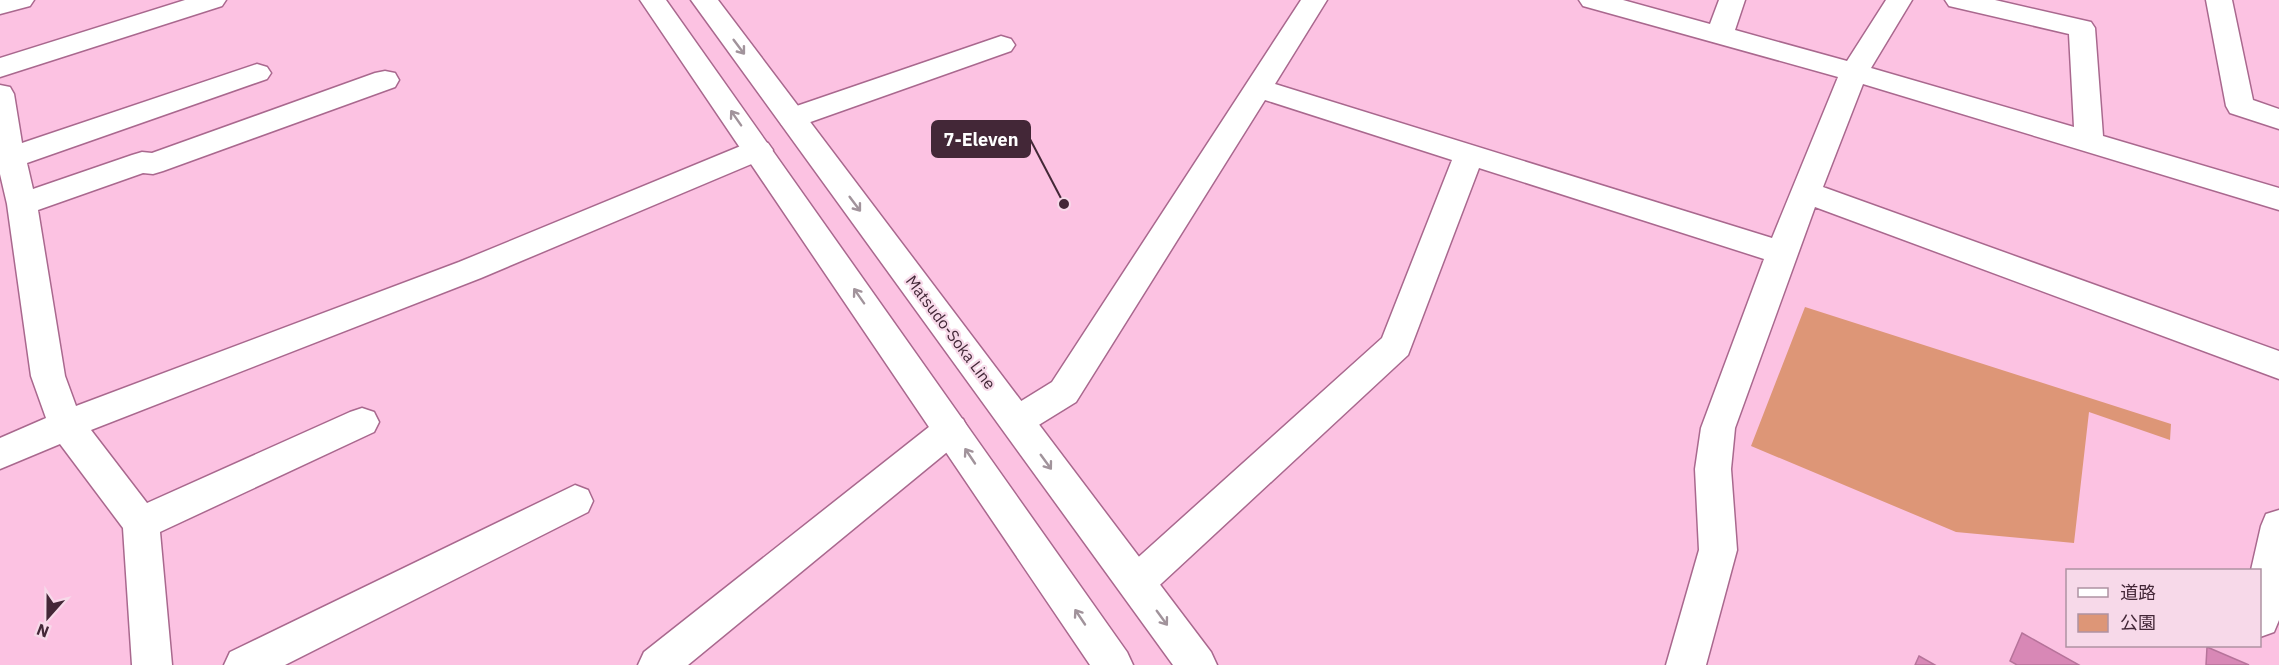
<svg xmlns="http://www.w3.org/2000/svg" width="2279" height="665" viewBox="0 0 2279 665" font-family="'IBM Plex Sans','Noto Sans JP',sans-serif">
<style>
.green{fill:#dd9677}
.building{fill:#d888b6;stroke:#b6739a;stroke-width:1.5}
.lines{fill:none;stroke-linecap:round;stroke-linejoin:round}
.minor-casing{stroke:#a9688e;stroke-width:3}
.major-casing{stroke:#a9688e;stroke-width:3}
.minor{fill:#fff;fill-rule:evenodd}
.major{fill:#fff;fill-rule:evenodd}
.oneway{stroke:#a1939b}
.labels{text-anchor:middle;stroke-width:4.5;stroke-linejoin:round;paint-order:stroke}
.street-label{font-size:16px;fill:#432737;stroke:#f7d9e9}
.leader{fill:none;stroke:#432737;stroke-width:2}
.callout-dot{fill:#432737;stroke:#f7d9e9;stroke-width:2}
.callout{fill:#432737;stroke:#432737;stroke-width:2}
.callout-label{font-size:18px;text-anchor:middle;font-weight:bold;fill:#fff}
</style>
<rect width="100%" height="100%" fill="#fcc2e2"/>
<!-- green -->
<path class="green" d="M 1805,307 L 2171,424 L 2170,440 L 2089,412 L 2074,543 L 1956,532 L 1751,446 Z"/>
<!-- building -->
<path class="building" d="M 2022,633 L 2079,665 L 2017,665 L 2010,661 Z
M 2207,647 L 2249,665 L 2206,665 Z
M 1919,656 L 1935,665 L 1915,665 Z"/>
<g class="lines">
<!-- minor casing -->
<g class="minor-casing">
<path id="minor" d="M 0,0 L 34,0 L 30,6 L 0,14 Z
M 185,0 L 226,0 L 222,6 L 0,77 L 0,58 Z
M 1301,0 L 1327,0 L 1275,84 L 1772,238 L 1838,77 L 1583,6 L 1579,0 L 1623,0 L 1710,24 L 1719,0 L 1745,0 L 1735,30 L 1847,61 L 1886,0 L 1912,0 L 1871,68 L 2074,127 L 2069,34 L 1949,6 L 1945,0 L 1995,0 L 2091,22 L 2095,28 L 2103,136 L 2279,188 L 2279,210 L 1863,84 L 1823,187 L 2279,351 L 2279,379 L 1815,207 L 1735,428 L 1731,469 L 1737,550 L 1706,665 L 1666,665 L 1699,550 L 1695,469 L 1701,428 L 1764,259 L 1479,168 L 1408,355 L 1149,595 L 1136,600 L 1123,595 L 1117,583 L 1123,571 L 1382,338 L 1452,160 L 1265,100 L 1076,402 L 1029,431 L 1017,435 L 1005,431 L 1000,421 L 1005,411 L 1052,382 Z
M 2206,0 L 2232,0 L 2253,100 L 2279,109 L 2279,129 L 2230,113 L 2226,106 Z
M 1001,36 L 1011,39 L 1015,45 L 1011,51 L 802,125 L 792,128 L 782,125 L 778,118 L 782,111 Z
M 257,64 L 267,67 L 271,73 L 267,79 L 27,163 L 33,189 L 132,155 L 142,152 L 152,153 L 375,73 L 385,71 L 395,73 L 399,80 L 395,87 L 163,171 L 153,174 L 143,173 L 38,210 L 65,376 L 76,406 L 459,262 L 748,143 L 758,140 L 768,143 L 773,150 L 768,157 L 481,278 L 91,430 L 147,503 L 350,412 L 362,408 L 374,412 L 379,422 L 374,432 L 160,532 L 172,665 L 132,665 L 123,528 L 60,444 L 0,469 L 0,438 L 46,418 L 31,376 L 7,204 L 0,174 L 0,85 L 10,87 L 14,94 L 22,143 Z
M 951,414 L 963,419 L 968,429 L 963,439 L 688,665 L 638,665 L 644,652 L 939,419 Z
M 575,485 L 588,490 L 593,501 L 588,512 L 285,665 L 224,665 L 230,652 Z
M 2279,510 L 2279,620 L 2274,632 L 2260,637 L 2260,570 L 2251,570 L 2261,526 L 2266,514 Z"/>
</g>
<!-- major casing -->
<g class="major-casing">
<path id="major" d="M 640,0 L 666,0 L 1127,652 L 1133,665 L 1090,665 Z
M 691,0 L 718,0 L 1211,652 L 1217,665 L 1173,665 Z"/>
</g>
<!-- minor -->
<use href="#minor" class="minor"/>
<!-- major -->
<use href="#major" class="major"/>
</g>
<!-- one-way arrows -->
<defs><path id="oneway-shaft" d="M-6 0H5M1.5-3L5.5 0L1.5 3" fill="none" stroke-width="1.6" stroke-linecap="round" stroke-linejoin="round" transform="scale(1.5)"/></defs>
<g class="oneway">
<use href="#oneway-shaft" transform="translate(739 47) rotate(53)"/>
<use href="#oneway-shaft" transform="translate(736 118) rotate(-125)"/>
<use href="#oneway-shaft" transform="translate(855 204) rotate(53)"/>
<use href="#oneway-shaft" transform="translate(859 296) rotate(-125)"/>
<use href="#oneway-shaft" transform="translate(970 456) rotate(-124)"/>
<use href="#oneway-shaft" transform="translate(1046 462) rotate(54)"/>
<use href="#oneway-shaft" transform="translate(1080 617) rotate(-124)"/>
<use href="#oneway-shaft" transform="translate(1162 618) rotate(54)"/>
</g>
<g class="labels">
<!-- street labels -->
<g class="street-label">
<text transform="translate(951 332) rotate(53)" y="6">Matsudo-Soka Line</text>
</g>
</g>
<!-- callouts -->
<path class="leader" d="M1064 204L1030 139"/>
<circle class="callout-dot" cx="1064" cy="204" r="6"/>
<rect class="callout" x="932" y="121" width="98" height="36" rx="6"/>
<g class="callout-label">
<text x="981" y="146">7-Eleven</text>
</g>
<!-- legend -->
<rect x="2066" y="569" width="195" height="78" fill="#f7d9e9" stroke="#af92a2" stroke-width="1.5"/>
<rect x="2078" y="588" width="30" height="9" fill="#ffffff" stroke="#af92a2" stroke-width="1.5"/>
<text x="2120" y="599" font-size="18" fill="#432737">道路</text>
<rect x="2078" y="614" width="30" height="18" fill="#dd9677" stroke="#af92a2" stroke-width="1.5"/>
<text x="2120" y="629" font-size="18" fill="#432737">公園</text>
<!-- north arrow -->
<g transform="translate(48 617) rotate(201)" stroke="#f7d9e9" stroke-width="4.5" paint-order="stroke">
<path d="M0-4.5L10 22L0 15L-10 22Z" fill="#432737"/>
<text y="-9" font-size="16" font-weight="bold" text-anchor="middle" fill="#432737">N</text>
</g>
</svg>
